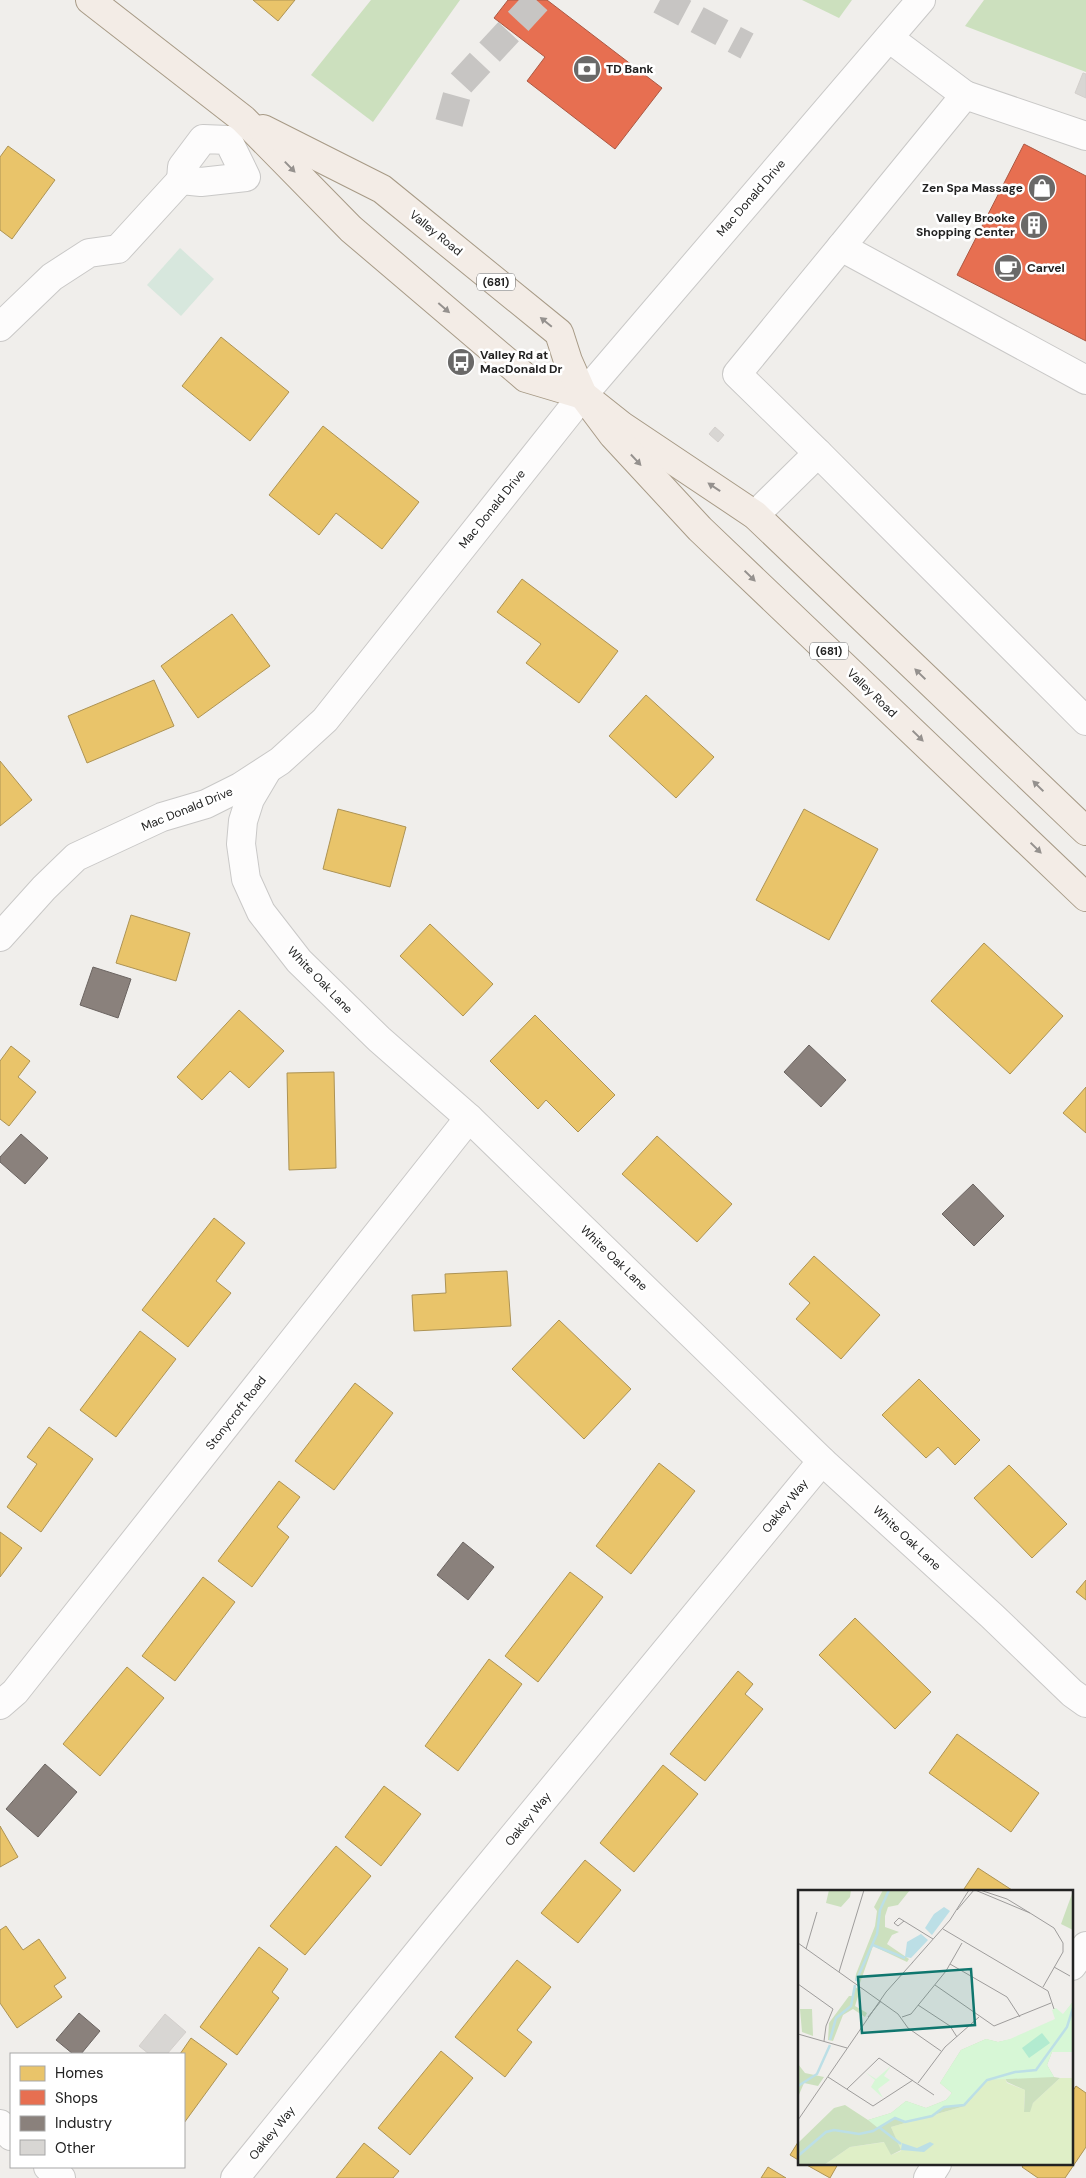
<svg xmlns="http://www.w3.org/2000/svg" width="1086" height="2178" font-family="'DM Sans',sans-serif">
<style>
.forest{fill:#cce0be}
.wetland{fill:#d7e7dd}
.homes{fill:#e9c46a;stroke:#ad9354}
.shops{fill:#e76f51;stroke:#ac5843}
.industry{fill:#8a817c;stroke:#6b6461}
.building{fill:#d8d6d3;stroke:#d3cfcc}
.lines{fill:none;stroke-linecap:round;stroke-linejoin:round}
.minor-tunnel{stroke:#c7c5c3;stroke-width:28;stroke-dasharray:28 14;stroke-linecap:butt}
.minor-casing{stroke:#c9c8c7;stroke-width:30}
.major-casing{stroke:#a79a86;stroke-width:30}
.minor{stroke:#fdfcfc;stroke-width:28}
.major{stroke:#f3ece6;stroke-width:28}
.oneway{fill:#95918e}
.labels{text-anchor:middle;stroke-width:5;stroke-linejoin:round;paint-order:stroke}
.shield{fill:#fff;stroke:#646464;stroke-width:1}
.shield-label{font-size:11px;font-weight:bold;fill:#222}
.poi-label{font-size:12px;font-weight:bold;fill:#222;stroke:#fff;text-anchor:start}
.street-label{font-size:12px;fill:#222;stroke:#fff}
.inset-river{fill:none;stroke:#bcdfe6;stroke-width:2.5}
.inset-road{fill:none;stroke:#9e9c9b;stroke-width:1}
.view{fill:#0f766e;fill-opacity:0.15;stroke:#0f766e;stroke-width:2.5}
.inset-edge{fill:none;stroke:#222;stroke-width:2.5}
</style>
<rect width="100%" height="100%" fill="#f0eeeb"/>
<g class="forest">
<path d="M371,0h89l-87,122 -62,-47z"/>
<path d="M802,0h50l-13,18z"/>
<path d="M984,0h102v72l-121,-46z"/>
</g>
<path class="wetland" d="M180,248l34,31 -33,37 -34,-31z"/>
<g class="homes">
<path d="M253,0h42l-17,21z"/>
<path d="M8,146l47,34 -43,59 -12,-9v-73z"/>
<path d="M221,337l68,55 -39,49 -68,-55z"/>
<path d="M323,426l96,76 -37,47 -46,-36 -17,22 -50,-40z"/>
<path d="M522,579l96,72 -39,52 -53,-40 15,-19 -44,-32z"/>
<path d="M232,614l38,52 -72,52 -37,-52z"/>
<path d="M154,680l20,46 -87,37 -19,-47z"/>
<path d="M646,695l68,62 -38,41 -67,-62z"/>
<path d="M0,761l32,39 -32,26z"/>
<path d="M338,809l68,18 -16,60 -67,-18z"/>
<path d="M804,809l74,40 -49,91 -73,-40z"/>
<path d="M131,915l59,18 -14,48 -60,-18z"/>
<path d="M430,924l63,60 -30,32 -63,-60z"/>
<path d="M984,943l79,73 -53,58 -79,-73z"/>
<path d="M239,1010l45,41 -35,37 -19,-17 -28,29 -25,-23z"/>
<path d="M535,1015l80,80 -37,37 -32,-32 -8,9 -48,-48z"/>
<path d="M11,1046l19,15 -12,16 18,15 -27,34 -9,-7v-58z"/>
<path d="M334,1072l2,96 -47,2 -2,-97z"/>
<path d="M1086,1087v46l-23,-20z"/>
<path d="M657,1136l75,68 -35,38 -75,-68z"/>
<path d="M214,1218l31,25 -29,38 15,12 -43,54 -46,-37z"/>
<path d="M814,1256l66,59 -39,44 -45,-40 14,-16 -21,-19z"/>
<path d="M507,1271l4,55 -97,5 -2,-36 34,-2 -1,-19z"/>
<path d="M559,1320l72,69 -47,50 -72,-70z"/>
<path d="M140,1331l36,28 -60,78 -36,-27z"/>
<path d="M919,1379l61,61 -25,25 -17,-18 -12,11 -44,-43z"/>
<path d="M355,1383l38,30 -59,77 -39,-29z"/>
<path d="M49,1427l44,32 -52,73 -34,-25 30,-43 -10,-7z"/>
<path d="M659,1463l36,28 -64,83 -35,-28z"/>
<path d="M1009,1465l58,59 -35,34 -58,-60z"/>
<path d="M279,1481l21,16 -23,30 12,10 -37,50 -34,-26z"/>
<path d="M0,1532l22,16 -22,29z"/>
<path d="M570,1572l33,25 -65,85 -33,-26z"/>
<path d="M203,1577l32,25 -60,79 -33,-25z"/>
<path d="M1086,1580v20l-10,-8z"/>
<path d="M855,1618l76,74 -36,37 -76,-74z"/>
<path d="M489,1659l33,25 -64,87 -33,-25z"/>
<path d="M127,1667l37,31 -64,78 -37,-32z"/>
<path d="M738,1671l15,13 -8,10 18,15 -58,72 -35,-27z"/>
<path d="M957,1734l82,59 -28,39 -82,-59z"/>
<path d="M663,1765l35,29 -64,78 -34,-29z"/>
<path d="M384,1786l37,28 -40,52 -36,-29z"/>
<path d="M0,1826l18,31 -18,10z"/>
<path d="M336,1846l35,30 -66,79 -35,-29z"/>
<path d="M585,1860l36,30 -43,53 -37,-30z"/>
<path d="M978,1868l37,24h-53z"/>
<path d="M6,1926l17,24 16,-11 27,39 -12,8 8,11 -45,31 -17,-25v-73z"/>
<path d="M259,1947l29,22 -16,23 7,6 -42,57 -37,-28z"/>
<path d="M517,1960l34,27 -34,43 15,12 -27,35 -50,-40z"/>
<path d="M191,2038l36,26 -43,59v-69h-4z"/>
<path d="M441,2051l32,27 -63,77 -32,-27z"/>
<path d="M1076,2086l10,7v54l-21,31h-27l-16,-11 2,-3h48v-72z"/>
<path d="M800,2139v22l-10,-6z"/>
<path d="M364,2143l35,28 -6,7h-57z"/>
<path d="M805,2164h33l-8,14z"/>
<path d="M768,2167l18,11h-25z"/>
</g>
<g class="shops">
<path d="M508,0h39l115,88 -47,61 -88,-68 18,-24 -51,-39z"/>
<path d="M1024,144l62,32v165l-129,-66z"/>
</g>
<g class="industry">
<path d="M93,967l38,12 -13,39 -38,-13z"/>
<path d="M809,1045l37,35 -25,27 -37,-35z"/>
<path d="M21,1134l27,24 -23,26 -25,-22v-5z"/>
<path d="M973,1184l31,32 -30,30 -32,-32z"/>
<path d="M463,1542l31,25 -26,33 -31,-25z"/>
<path d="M45,1764l32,28 -39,45 -32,-28z"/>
<path d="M79,2013l21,18 -19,23h-8l-17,-14z"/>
</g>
<g class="building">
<path d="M1083,73l3,1v24l-11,-5z"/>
<path d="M715,427l9,8 -6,7 -9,-8z"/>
<path d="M165,2014l21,18 -19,22h-18l-10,-8z"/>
</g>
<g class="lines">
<g class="minor-tunnel">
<path d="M660,0l87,46"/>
<path d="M449,123l11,-39 78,-84"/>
</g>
<defs>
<g id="minor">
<path d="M889,38l76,57 -124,152 245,133"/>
<path d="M965,95l121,41"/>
<path d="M203,139l25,1 18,37 -45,5 -20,-2 1,-13z"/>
<path d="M0,327l52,-50 37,-24 29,-4 63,-69"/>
<path d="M818,453l268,268"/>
<path d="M755,515l63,-62 -81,-79 104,-127"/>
<path d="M266,772l-16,27 -7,22 -2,23 5,35 15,33 38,49 80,78 90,79 353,343 170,155 80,77 14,10"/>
<path d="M0,937l44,-49 32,-31 86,-40 44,-13 34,-17 40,-26 45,-41 258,-325 338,-395"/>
<path d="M0,1705l15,-13 454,-574"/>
<path d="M1072,1966l14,-20"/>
<path d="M0,2124l11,12"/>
<path d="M48,2167l13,11"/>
<path d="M235,2178l206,-254 381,-463"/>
<path d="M928,2178l9,-14"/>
</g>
<g id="major">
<path d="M90,0l153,119 108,110 175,149 57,17 39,31 133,89 331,316"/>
<path d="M263,129l119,60 177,144 9,28 15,34 30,40 87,94 386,368"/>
</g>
</defs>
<use href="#minor" class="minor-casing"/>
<use href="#major" class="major-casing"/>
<use href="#minor" class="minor"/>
<use href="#major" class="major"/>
</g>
<defs><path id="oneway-solid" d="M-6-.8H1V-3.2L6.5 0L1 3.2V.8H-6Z" transform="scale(1.25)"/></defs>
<g class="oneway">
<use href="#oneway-solid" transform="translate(290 167) rotate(46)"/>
<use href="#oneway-solid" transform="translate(444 308) rotate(41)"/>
<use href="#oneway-solid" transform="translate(546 322) rotate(-141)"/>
<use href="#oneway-solid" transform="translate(636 460) rotate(47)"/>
<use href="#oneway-solid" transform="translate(714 487) rotate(-146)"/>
<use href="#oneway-solid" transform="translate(750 576) rotate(44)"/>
<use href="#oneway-solid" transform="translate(920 674) rotate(-136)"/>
<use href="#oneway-solid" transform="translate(918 736) rotate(44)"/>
<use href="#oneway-solid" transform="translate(1038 786) rotate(-136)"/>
<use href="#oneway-solid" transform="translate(1036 848) rotate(44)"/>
</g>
<defs>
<symbol id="bank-disc" viewBox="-11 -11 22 22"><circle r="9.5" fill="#6a6968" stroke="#fff"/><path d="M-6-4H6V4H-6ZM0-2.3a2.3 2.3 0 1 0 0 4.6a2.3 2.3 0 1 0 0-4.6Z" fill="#fff"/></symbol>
<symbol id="shop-disc" viewBox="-11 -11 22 22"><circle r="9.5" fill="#6a6968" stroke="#fff"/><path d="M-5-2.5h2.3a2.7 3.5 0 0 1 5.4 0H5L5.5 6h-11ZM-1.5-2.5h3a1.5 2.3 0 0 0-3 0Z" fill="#fff"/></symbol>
<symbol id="building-disc" viewBox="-11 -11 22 22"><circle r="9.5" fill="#6a6968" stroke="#fff"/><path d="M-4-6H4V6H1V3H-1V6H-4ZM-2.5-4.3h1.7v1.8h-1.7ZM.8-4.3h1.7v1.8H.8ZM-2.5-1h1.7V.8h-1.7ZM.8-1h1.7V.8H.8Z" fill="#fff"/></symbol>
<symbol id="cafe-disc" viewBox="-11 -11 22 22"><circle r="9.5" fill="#6a6968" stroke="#fff"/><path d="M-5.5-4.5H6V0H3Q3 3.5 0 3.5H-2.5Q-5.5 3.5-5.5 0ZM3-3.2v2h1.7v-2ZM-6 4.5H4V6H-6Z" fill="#fff"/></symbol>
<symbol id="bus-disc" viewBox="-11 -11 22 22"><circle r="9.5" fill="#6a6968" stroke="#fff"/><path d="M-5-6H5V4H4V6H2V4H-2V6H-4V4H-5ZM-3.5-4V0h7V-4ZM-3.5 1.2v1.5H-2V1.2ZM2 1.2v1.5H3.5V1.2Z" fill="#fff"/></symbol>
</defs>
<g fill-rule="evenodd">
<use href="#bank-disc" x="571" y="53" width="32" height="32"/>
<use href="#shop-disc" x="1026" y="172" width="32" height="32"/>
<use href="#building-disc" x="1018" y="209" width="32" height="32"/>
<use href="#cafe-disc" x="992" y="252" width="32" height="32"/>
<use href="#bus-disc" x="445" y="346" width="32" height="32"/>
</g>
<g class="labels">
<g class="shield">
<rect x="477" y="273.5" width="38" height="17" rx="4"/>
<rect x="810" y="642.5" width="38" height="17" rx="4"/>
</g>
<g class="shield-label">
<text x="496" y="286">(681)</text>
<text x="829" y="655">(681)</text>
</g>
<g class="poi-label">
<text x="606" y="73">TD Bank</text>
<text x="1023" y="192" text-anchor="end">Zen Spa Massage</text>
<text x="1015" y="222" text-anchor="end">Valley Brooke<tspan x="1015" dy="14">Shopping Center</tspan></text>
<text x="1027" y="272">Carvel</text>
<text x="480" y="359">Valley Rd at<tspan x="480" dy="14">MacDonald Dr</tspan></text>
</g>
<g class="street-label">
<text transform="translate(751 198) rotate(-49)" y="4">Mac Donald Drive</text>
<text transform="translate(436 233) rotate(39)" y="4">Valley Road</text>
<text transform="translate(492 509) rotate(-51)" y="4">Mac Donald Drive</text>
<text transform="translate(872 693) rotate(44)" y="4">Valley Road</text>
<text transform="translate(187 809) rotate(-22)" y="4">Mac Donald Drive</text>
<text transform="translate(320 980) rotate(46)" y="4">White Oak Lane</text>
<text transform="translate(614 1258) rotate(44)" y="4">White Oak Lane</text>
<text transform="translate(236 1413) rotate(-52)" y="4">Stonycroft Road</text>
<text transform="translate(785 1506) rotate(-51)" y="4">Oakley Way</text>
<text transform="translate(907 1538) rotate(43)" y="4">White Oak Lane</text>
<text transform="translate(528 1819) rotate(-51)" y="4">Oakley Way</text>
<text transform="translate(272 2133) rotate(-51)" y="4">Oakley Way</text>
</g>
</g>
<g transform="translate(798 1890)">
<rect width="275" height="275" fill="#f0eeeb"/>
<path d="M207,188l2,5 18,7 -1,21 5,1 4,-9 27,-25h13v87h-249l26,-18 35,-5 6,13 10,-4 -10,-24 74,-21 22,-25z" fill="#dfefc7"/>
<path d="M31,0h22l-1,7 -9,10 -15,-4zM85,0h27l-12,15 -10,2 -3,9v11l14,5 -7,3 -5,9 22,15 -2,3 -34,-16 -13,37 -5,-3 1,-6 19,-48 2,-15 -3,-4zM275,1v39l-12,-6zM57,97l5,3 -5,16 12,7 -2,4 -12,-8 -10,6 -10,26 -5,-1 1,-17 20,-27h3zM275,102v60h-21l-5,13 7,12 6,1 -27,25 -3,9h-6l1,-22 -18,-8 -2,-4 -18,3 -22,25 -74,21 10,23 -10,5 -7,-13 -34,5 -26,18h-26v-22l36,-35 11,-3 23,15 23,-7 15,-12 20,7 20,-8 6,-7 -12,-10 21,-33 25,-11 12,3 33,-7 32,-20 9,-12zM2,119h12l1,27 -11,-4zM0,174l7,9 19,4 -6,9 -14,-3 -6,14z" fill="#cce0be"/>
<path d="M275,102v60h-21l-5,13 7,12 -67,3 -23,25 -20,2 -12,9 -27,6 -10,-4 -17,10 -10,-8 23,-7 15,-12 20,7 20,-8 6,-7 -12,-10 21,-33 25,-11 12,3 12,-3 45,-20 -3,-9 4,-2 7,6 9,-11zM93,176l-7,10 6,4 -12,9 5,9 -12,-11 4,-7 -10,-8 11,7z" fill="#d7f7d6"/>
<path d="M244,143l8,10 -21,15 -7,-10z" fill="#b2ebd0"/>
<path d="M146,17l6,4 -18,24 -7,-7 9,-14zM123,44l7,6 -17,18 -6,-1 2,-15zM132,252l4,2 -10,8 -23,-2 1,-7 15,5z" fill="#bcdfe6"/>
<path class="inset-river" d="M75,55l32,13M58,91l21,-47 3,-24 9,-20M32,150l6,-22 15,-12 4,-21M0,196l19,-12 13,-29M82,238l21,16M0,266l28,-24 8,-2 25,4 14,-3 22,-13 10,4 27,-6 12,-9 20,-2 23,-25 28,-8 21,-2 31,-43 6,-19"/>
<path class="inset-road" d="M177,0l55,23 -23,-14 -27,-9M159,20l17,-20M232,23l24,15 9,15v9l-20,35M106,31l-6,5 -4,-3 5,-5 34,21M145,39l105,62 6,18M0,53l100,71 10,14 33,23M8,59l11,-37M114,73l38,-43 19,-30M152,74l57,33 13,20M256,77l16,9M41,82l25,-82M0,94l35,25 -7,17 -2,15M137,95l59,41 57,-23M120,115l32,21 7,11M70,127l13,-16M104,127l9,-3 35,-43 16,-28M0,144l49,14M30,187l45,29 40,-26M120,193l27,-36 34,-30M49,199l32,-31 55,37M0,230l88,-128 27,-30"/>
<path class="view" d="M173,79l4,56 -113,8 -4,-56z"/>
<rect width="275" height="275" class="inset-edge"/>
</g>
<rect x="10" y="2053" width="175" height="115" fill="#ffffff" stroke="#a7a7a7"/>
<rect x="20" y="2066" width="25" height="15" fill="#e9c46a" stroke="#a7a7a7"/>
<text x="55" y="2078" font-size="15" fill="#222222">Homes</text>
<rect x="20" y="2090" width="25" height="15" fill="#e76f51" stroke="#a7a7a7"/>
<text x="55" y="2103" font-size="15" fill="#222222">Shops</text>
<rect x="20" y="2116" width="25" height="15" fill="#8a817c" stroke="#a7a7a7"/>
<text x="55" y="2128" font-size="15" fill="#222222">Industry</text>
<rect x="20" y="2140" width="25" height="15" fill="#d8d6d3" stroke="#a7a7a7"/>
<text x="55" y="2153" font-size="15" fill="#222222">Other</text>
</svg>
